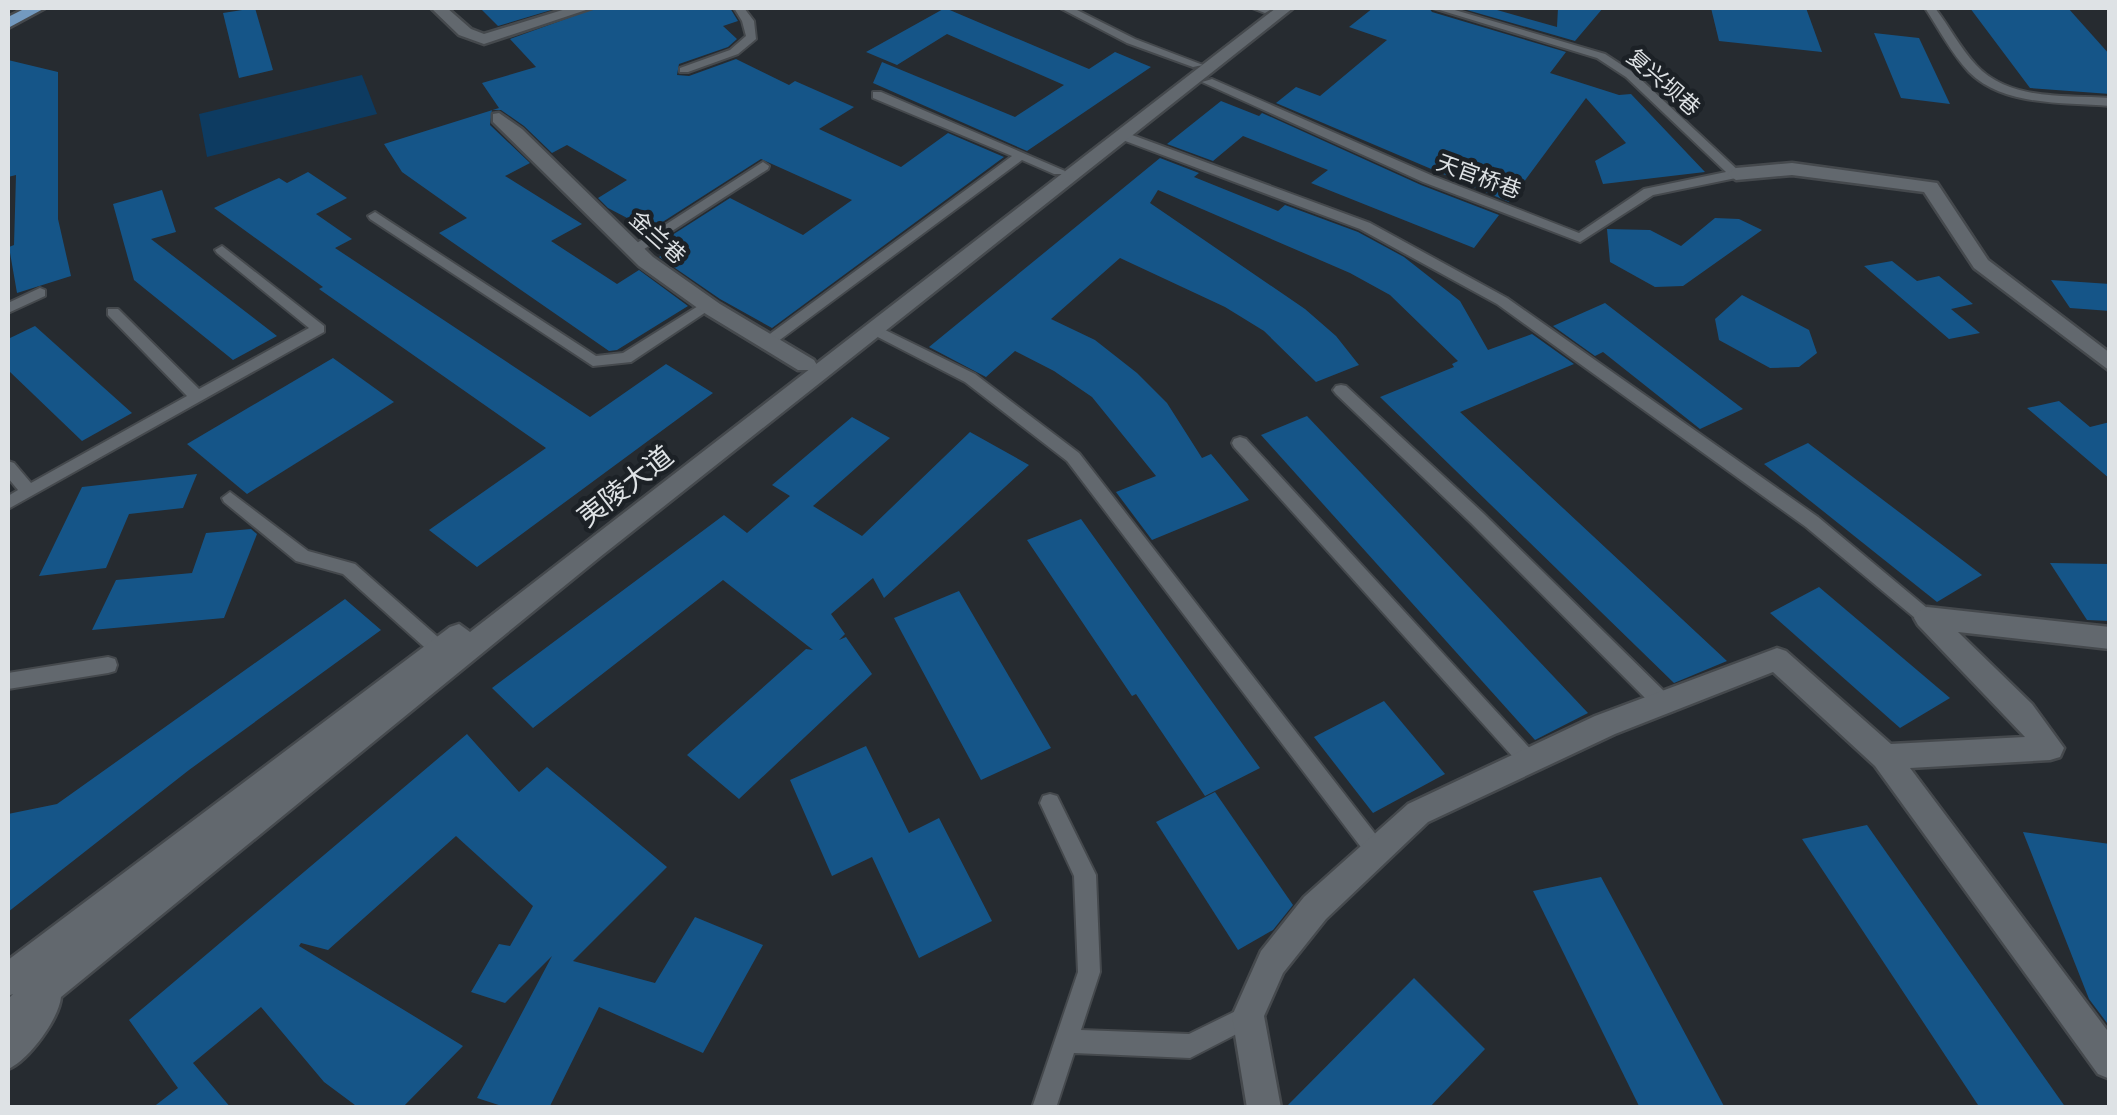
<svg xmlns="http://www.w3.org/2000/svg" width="2117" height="1115" font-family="'Source Sans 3','Noto Sans SC',sans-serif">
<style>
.green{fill:#0d3b61}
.building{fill:#155588}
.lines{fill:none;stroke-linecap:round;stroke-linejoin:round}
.service-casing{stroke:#45494d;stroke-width:4}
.minor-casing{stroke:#45494d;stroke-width:5}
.secondary-casing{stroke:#45494d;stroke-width:5}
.primary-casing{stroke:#45494d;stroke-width:5}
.service{fill:#62686e;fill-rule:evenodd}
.minor{fill:#62686e;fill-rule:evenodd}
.secondary{fill:#62686e;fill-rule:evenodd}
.primary{fill:#739ac0;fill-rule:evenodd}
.labels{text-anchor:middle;stroke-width:9;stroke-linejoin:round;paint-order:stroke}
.far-street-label{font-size:22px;fill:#dee2e5;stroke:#1c2126}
.street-label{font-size:28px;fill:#dee2e5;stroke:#1c2126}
</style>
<rect width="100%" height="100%" fill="#262b30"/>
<path class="green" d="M362,75l15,39 -170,43 -8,-43z"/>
<g class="building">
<path d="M255,8l18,62 -34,8 -16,-65z"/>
<path d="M480,8h78l-60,18z"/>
<path d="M596,8h134l8,13 -15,5 14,13 -9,8 -49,17 -2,11 12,1 47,-17 53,26 6,-4 59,26 -35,22 82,38 47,-34 56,24 -232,171 -52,-29 -61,-42 18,-12 -11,-6 64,-41 73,37 49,-35 -91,-41 -111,71 -42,-22 -10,-10 29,-18 -60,-35 -15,8 -28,-27 -23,-16h-9l-2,15 40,38 -25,13 77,48 -31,17 66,43 22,-14 49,36 -71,44 -8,1 -170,-118 28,-15 -65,-46 -18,-28 115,-36 -17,-25 54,-16 -26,-28z"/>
<path d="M945,8l144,61 26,-17 36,15 -124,84 -154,-68 9,-21 133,55 49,-32 -117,-51 -50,31 -31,-13z"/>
<path d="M1373,8h56l3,4 134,40 -16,21 69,22 12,-1 74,78 -102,12 -8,-23 31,-18 -40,-45 -77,104 -233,-99 20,-16 24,9 67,-56 -38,-13z"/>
<path d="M1460,8h30l67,19 1,-19h45l-28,33z"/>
<path d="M1711,8h95l16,44 -103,-11z"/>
<path d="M1970,8h98l42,47v39l-80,-6z"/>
<path d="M1874,33l45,5 31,66 -49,-6z"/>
<path d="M8,60l50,12v147l13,57 -54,17 -8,-46 5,-2 2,-70 -8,2z"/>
<path d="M1221,101l38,15 3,-3 159,72 78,30 -25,33 -163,-65 17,-13 -85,-34 -30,25 -46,-17z"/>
<path d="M1160,158l39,15 -5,4 84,34 7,-6 73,27 46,25 56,44 28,49 44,-16 42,30 -114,48 267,249 -53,22 -294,-286 74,-30 -2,-3 6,-3 -68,-66 -40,-22 -192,-83 -8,13 155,106 31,27 23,29 -43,17 -52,-51 -39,-24 -105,-49 -69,61 44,21 42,33 30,30 35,55 9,-4 38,46 -97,40 -36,-48 40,-16 -64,-79 -38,-26 -39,-20 -29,26 -57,-30z"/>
<path d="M308,172l39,26 -31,16 36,25 -17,9 255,169 76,-53 47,29 -236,174 -48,-37 117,-82 -227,-159 4,-2 -109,-79 65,-30 8,5z"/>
<path d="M162,190l14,42 -25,7 126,97 -44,24 -99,-80 -21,-76z"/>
<path d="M1715,218l24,1 23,11 -79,56 -28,1 -45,-25 -3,-33 43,1 31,16z"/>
<path d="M1892,261l25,20 22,-5 34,28 -22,5 29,24 -31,6 -85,-73z"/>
<path d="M2051,280l59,4v27l-40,-3z"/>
<path d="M1742,295l67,35 8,23 -18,14 -29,1 -51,-28 -4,-21z"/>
<path d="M1605,303l138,106 -43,20 -97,-77 -8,4 -42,-30z"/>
<path d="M35,326l97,87 -50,28 -74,-71v-31z"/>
<path d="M333,358l61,44 -147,92 -60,-50z"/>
<path d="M2059,401l31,26 20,-5v57l-83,-71z"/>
<path d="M1307,416l128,135 153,162 -53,27 -274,-305z"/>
<path d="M852,417l38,21 -77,68 49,30 108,-104 59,33 -145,133 -11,-20 -42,36 14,20 -6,6 7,-3 26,37 -133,125 -52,-44 119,-106 7,1 -90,-70 -190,148 -41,-40 232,-173 23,18 43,-37 -18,-11z"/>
<path d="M1808,443l174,132 -45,27 -173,-138z"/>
<path d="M197,474l-14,34 -54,6 -23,54 -67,8 43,-89z"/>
<path d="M1081,519l121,169 58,80 -55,28 -69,-102 -4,2 -105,-156z"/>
<path d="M251,529l6,5 -33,84 -132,12 24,-50 76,-7 14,-40z"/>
<path d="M2050,563l60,1v57l-23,-1z"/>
<path d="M1819,587l131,111 -50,30 -130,-115z"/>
<path d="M959,591l92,157 -70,32 -87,-162z"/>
<path d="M345,599l36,31 -192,140 -181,142v-98l49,-10z"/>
<path d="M1384,701l61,73 -72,39 -59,-76z"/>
<path d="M467,734l52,58 28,-25 120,100 -94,94 82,22 40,-66 68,28 -60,108 -104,-46 -50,101h-41l-31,-10 75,-142 -47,47 -34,-11 28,-48 11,2 23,-40 -77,-70 -128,114 -27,-7 -2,3 164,100 -61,62h-43l-35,-26 -63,-75 -68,56 38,45h-79l26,-20 -49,-68z"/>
<path d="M866,746l43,87 30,-15 53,103 -73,37 -47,-101 -40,19 -42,-96z"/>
<path d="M1215,792l78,113 -20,25 -35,20 -82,-128z"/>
<path d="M1867,825l199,283h-86l-178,-269z"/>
<path d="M2023,832l87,12v183l-21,-28z"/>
<path d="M1601,877l124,231h-85l-107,-217z"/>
<path d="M1414,978l71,71 -56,59h-144z"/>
</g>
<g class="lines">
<defs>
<g id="service">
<path d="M734,8h10l10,13 2,18 -18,15 -50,18h-8v-4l50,-18 16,-14 -4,-15z"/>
<path d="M1060,8h13l62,31 68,26 -10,2 -66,-24z"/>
<path d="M1252,8h16l2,2 -5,3z"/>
<path d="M1433,8h15l157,46 29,19 108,101 -6,4 -83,17 -73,47 -157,-60 -221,-100 10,-3 221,97 146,57 65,-44 82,-17 -100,-95 -29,-19z"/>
<path d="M1925,8h10c14,18 25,40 41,57 33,36 89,30 134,33v8c-46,-4 -106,1 -141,-34 -18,-19 -30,-43 -44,-64z"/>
<path d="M873,92h8l184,79 -1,3h-10l-32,-14 -249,185h-10v-6l249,-183 -139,-58z"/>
<path d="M1124,132l246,91 137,75 311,219 115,96 3,5 -3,5h-12l-115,-96 -309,-223 -137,-75 -240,-90v-6z"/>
<path d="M763,162l6,4 -1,3 -130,84 -5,1 -7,-4z"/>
<path d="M375,212l221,144 27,-3 80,-50h10l2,3 -84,56 -38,4 -223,-147 -2,-3z"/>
<path d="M222,246l102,80v6l-316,177v-13l10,-6 -10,-12v-17l6,2 17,20 156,-87 -79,-81v-6h10l81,80 110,-61 -92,-75 -2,-3z"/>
<path d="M40,288l5,2v6l-37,17v-10z"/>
<path d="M875,325l100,49 104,79 305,392 4,7 -4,7 -7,3 -7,-3 -303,-398 -102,-79 -95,-49 -2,-3z"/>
<path d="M1341,385l5,1 137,127 187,184 3,6 -3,6 -7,2 -7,-2 -185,-186 -135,-129 -3,-4 3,-4z"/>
<path d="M1240,437l6,2 290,316 3,6 -3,6 -7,3 -7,-3 -288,-320 -2,-4 2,-4z"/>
<path d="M230,492l78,59 47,13 92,81 2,5 -2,5 -7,3 -7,-3 -90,-81 -47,-13 -72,-59 -2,-4z"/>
<path d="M108,657l7,2 2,6 -2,6 -7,2 -100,16v-16z"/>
<path d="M1050,794l7,2 39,79 4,97 -19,58 108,4 59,-29 8,3 3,8 -3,8 -66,34 -116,-5 -18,55h-24l46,-136 -4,-96 -34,-73 3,-7z"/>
</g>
<g id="minor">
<path d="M431,8h16l24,21 13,5 85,-26h23l-108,36 -25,-9z"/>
<path d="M499,113l23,16 131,128 67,47 94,56 3,5 -3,5h-16l-92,-56 -67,-48 -146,-144v-8z"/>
<path d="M1792,163l145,20 51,77 122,93v18l-136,-103 -50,-76 -132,-17 -56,5 -9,-6 9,-6z"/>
<path d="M1927,607l183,20v22l-152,-17 74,72 32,44 -4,9 -10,3 -140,8 200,266v45l-12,-5 -223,-308 -102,-94 -158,62 -187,88 -102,97 -43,54 -19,43 17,92h-34l-15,-92 29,-65 43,-54 104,-93 187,-88 182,-68 9,3 105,93 134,-7 -107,-112 -4,-7 4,-7z"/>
</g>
<path id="secondary" d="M1276,8h17l-693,549 -539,440c-2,22 -33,64 -53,72v-70l5,-5 -5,2v-36l442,-333 9,-3 11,8z"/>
<path id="primary" d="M26,8h19l-37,20v-11z"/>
</defs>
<use href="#service" class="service-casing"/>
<use href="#minor" class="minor-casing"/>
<use href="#secondary" class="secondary-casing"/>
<use href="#primary" class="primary-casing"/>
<use href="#service" class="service"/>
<use href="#minor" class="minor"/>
<use href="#secondary" class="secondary"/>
<use href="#primary" class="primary"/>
</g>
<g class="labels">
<g class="far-street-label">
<text transform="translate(1664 82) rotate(41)" y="8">复兴坝巷</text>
<text transform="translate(1479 176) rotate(20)" y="8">天官桥巷</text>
<text transform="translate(658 237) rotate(42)" y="8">金兰巷</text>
</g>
<g class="street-label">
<text transform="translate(625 486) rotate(-38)" y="10">夷陵大道</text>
</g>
</g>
<rect width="2117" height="1115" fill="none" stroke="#dee2e5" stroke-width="20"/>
</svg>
